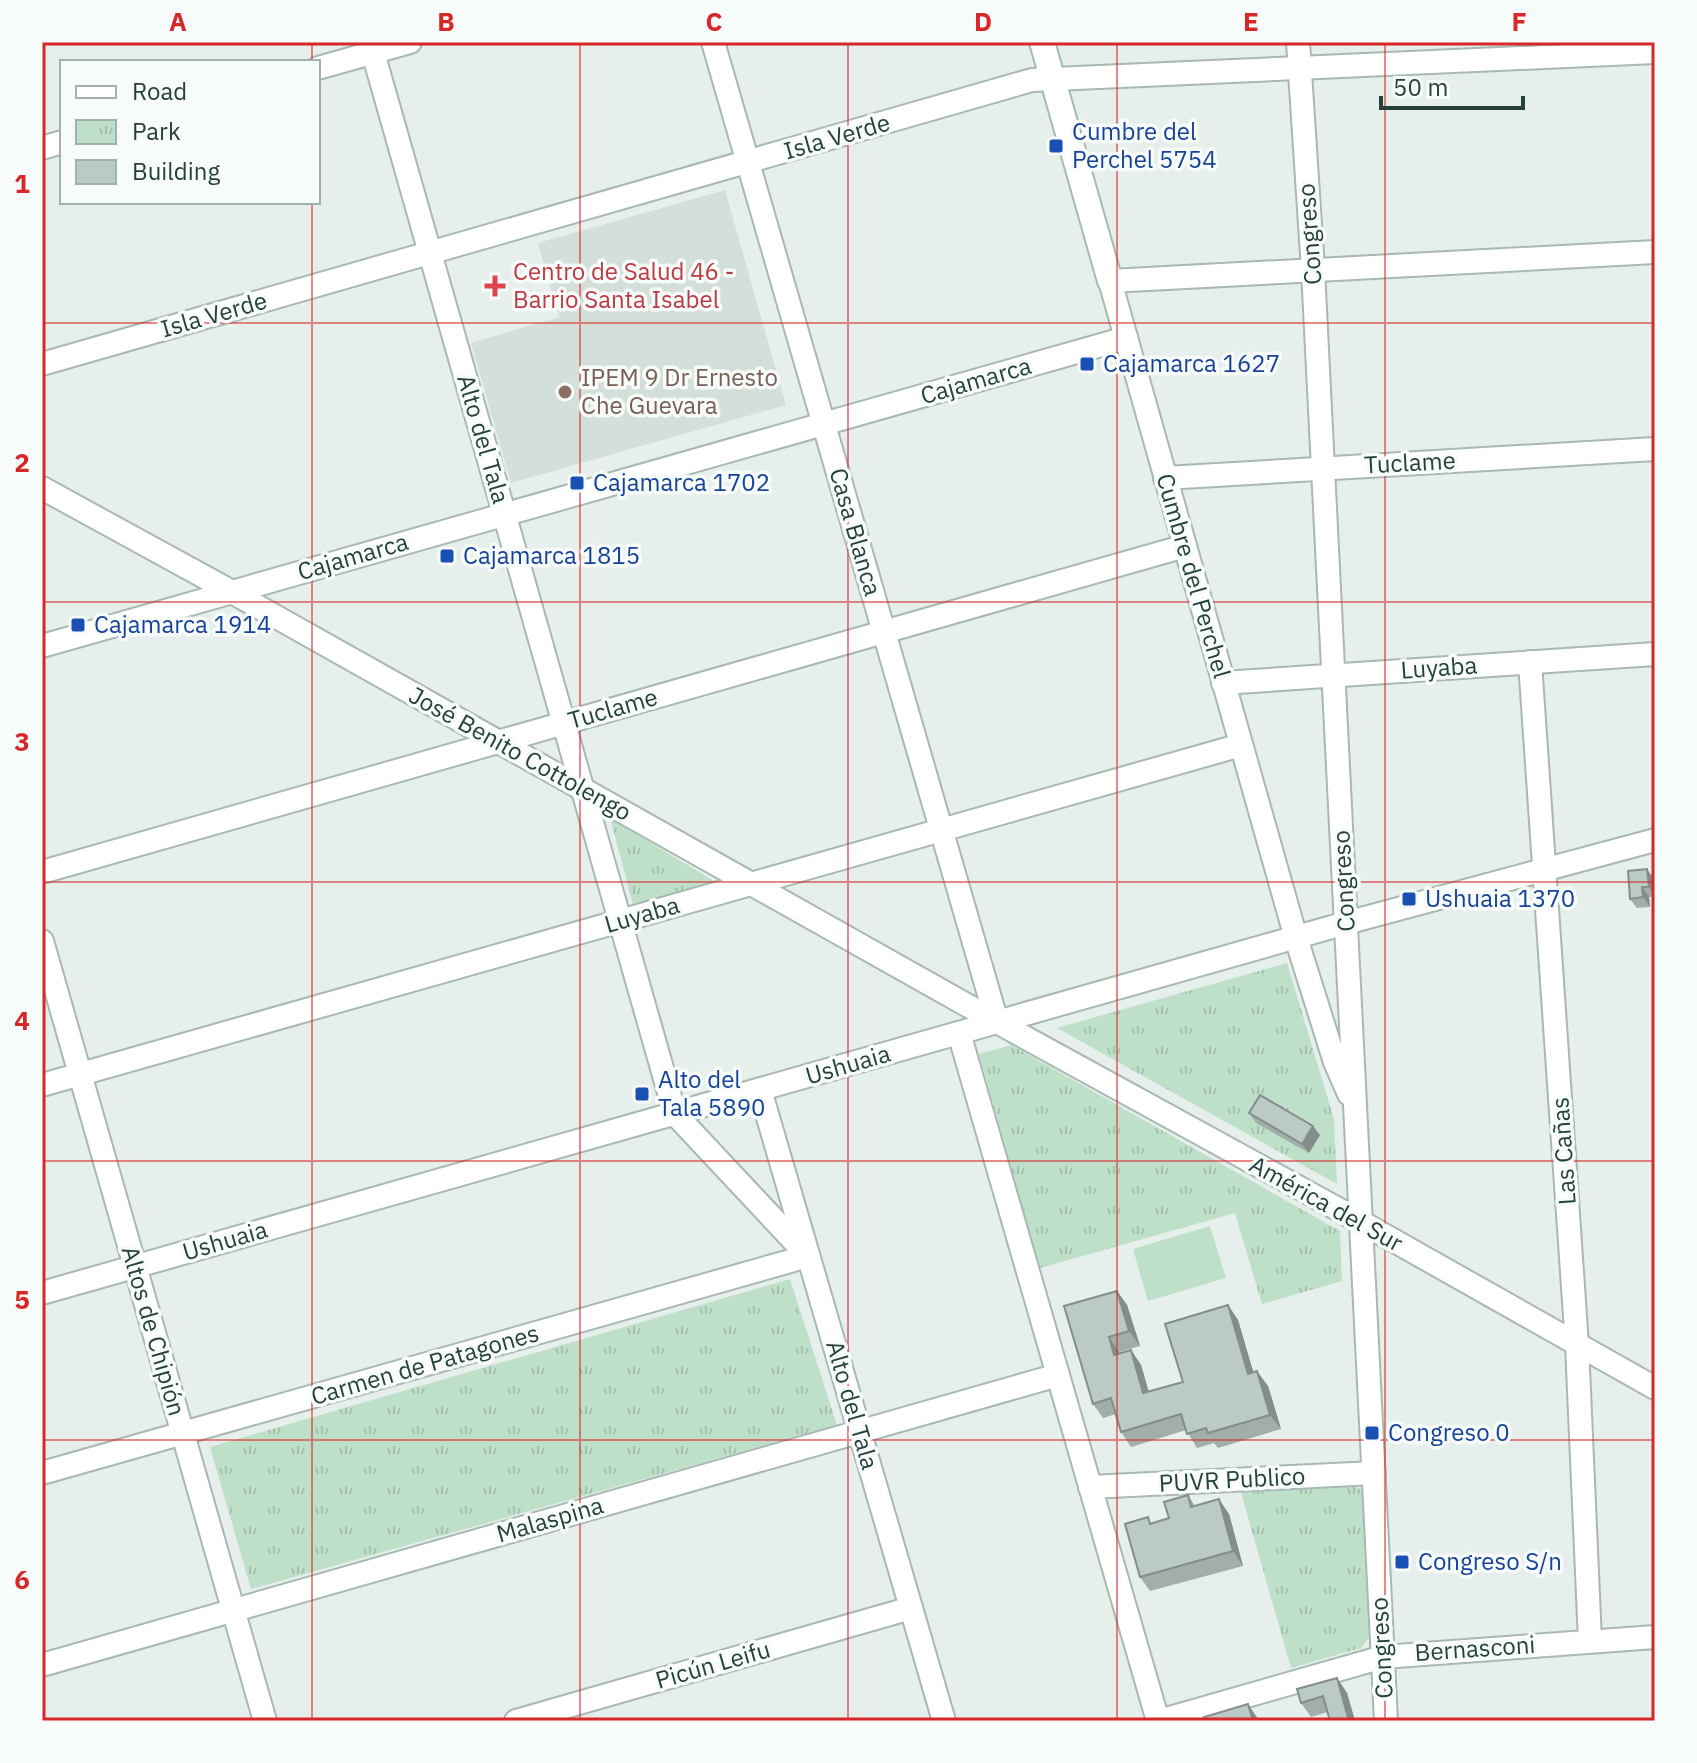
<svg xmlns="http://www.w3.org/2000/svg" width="1697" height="1763" font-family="'IBM Plex Sans',sans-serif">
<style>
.built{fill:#d4dfda}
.park{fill:url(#park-tufts)}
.pitch{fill:#bfe0c8}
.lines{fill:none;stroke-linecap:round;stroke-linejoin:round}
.street-casing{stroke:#a8b8b2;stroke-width:26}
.secondary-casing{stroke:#a4bbb3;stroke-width:28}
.street{stroke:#fff;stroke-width:22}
.secondary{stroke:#fff;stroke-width:24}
.wall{fill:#a1aea9}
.shaded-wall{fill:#838d89}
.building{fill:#bbcac4;stroke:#838d89;stroke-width:2}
.grid{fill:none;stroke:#d62828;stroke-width:2;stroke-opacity:0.55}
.transit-dot{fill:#1a4fb4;stroke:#f7fbf9;stroke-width:3}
.health-dot{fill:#e0444e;stroke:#f7fbf9;stroke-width:3}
.education-dot{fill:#8d6e63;stroke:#f7fbf9;stroke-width:3}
.labels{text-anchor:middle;stroke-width:7;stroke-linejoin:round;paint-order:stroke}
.transit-label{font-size:24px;fill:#164399;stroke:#f7fbf9;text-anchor:start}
.street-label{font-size:24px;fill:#24423a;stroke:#f7fbf9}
.health-label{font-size:24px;fill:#be3a42;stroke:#f7fbf9;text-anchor:start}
.education-label{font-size:24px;fill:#785e54;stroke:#f7fbf9;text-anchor:start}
.neatline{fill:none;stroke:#d62828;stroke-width:3}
.grid-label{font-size:26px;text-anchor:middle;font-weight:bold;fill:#d62828}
</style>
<defs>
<pattern id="park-tufts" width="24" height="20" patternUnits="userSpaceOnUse" patternTransform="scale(2)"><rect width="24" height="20" fill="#bfe0c8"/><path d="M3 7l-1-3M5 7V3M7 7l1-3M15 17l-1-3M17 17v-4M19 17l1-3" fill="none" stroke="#a4c1ad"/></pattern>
</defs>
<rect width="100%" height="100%" fill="#e6efeb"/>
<path class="built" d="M725,190l61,215 -275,78 -40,-140 88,-26 -21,-74z"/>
<g class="park">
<path d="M610,818l112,68 -88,22z"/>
<path d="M1287,963l47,156 3,65 -280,-156z"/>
<path d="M1011,1045l329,186 2,50 -80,23 -27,-91 -195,55 -61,-214z"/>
<path d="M790,1279l47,146 -586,164 -41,-142z"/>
<path d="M1350,1483l13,8 9,142 -11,15 -70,20 -51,-179z"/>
</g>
<path class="pitch" d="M1210,1226l16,52 -78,23 -15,-52z"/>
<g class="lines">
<defs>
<g id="street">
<path d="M713,42l284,980"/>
<path d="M1298,42l15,228 73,1451"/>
<path d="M318,68l92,-26"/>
<path d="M42,148l20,-6"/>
<path d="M42,364l990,-284 623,-28"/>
<path d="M1165,478l490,-29"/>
<path d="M42,488l190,104 765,430 339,186 319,180"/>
<path d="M42,646l1084,-308"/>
<path d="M1530,662l47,683 13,296"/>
<path d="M1223,683l432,-29"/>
<path d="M42,872l1143,-326"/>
<path d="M42,941l223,780"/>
<path d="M959,1033l199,688"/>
<path d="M42,1085l1199,-340"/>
<path d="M760,1090l184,631"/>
<path d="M1349,1094l-14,-32 -39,-124 -186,-657 545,-29"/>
<path d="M42,1293l1304,-370 309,-83"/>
<path d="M42,1473l766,-217 -133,-142 -305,-1072"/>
<path d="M1090,1487l284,-14"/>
<path d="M42,1665l1016,-290"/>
<path d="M516,1721l395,-113"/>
<path d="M1159,1721l224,-64 272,-20"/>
</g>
<path id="secondary" d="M1042,42l68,239"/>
</defs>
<use href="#street" class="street-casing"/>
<use href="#secondary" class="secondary-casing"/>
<use href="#street" class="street"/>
<use href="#secondary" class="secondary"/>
</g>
<g class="wall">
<path d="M1628,871l26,8 1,18h-6l1,10 -13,1 -7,-9z"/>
<path d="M1249,1113l71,22 -11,18 -53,-30z"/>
<path d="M1117,1291l10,14 13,41 -21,6v1l12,-3 10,15 8,27 34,-10 45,-77 10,15 15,52 15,14 13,43 -63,19 -4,-5 -17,5 -11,-18 -55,17 -10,-15 -5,-18 -13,4 -10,-14z"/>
<path d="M1188,1495l7,11 34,8 14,52 -93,25 -10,-14 12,-54 17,-5z"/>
<path d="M1337,1678l10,15 8,28h-25l-2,-9 -17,5 -10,-14z"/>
</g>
<g class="shaded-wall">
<path d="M1647,869l7,10 1,17 -6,-9z"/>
<path d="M1642,887l7,10 1,10 -7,-10z"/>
<path d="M1313,1126l7,9 -11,18 -7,-9z"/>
<path d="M1117,1291l10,14 13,41 -11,-15z"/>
<path d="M1228,1305l10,15 20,68 -10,-14z"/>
<path d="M1109,1337l10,15 5,17 -10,-14z"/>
<path d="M1131,1350l10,15 12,43 -10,-15z"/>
<path d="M1257,1371l11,15 13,43 -11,-14z"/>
<path d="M1219,1499l10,15 14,52 -10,-15z"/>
<path d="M1337,1678l10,15 8,28h-6z"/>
<path d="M1248,1704l10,15 1,2h-6z"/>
</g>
<g class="building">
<path d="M1647,869l2,18h-7l1,10 -13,2 -2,-28z"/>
<path d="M1260,1095l53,31 -11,18 -53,-31z"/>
<path d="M1117,1291l12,40 -20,6 5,18 17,-5 12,43 40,-11 -18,-58 63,-19 20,69 9,-3 13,44 -62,18 -2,-5 -19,6 -6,-20 -60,18 -10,-34 -18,6 -29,-98z"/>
<path d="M1188,1495l3,12 28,-8 14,52 -93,26 -15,-53 23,-7 2,7 19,-6 -5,-16z"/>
<path d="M1337,1678l12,43h-19l-7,-25 -22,7 -4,-14z"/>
<path d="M1248,1704l5,17h-47l-2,-4z"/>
</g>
<path class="grid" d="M312,42v20M580,42v1679M848,42v1679M1117,42v1679M1385,42v1679M312,202v1519M42,323h1613M42,602h1613M42,882h1613M42,1161h1613M42,1440h1613"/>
<g class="transit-dot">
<rect x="1048" y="138" width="16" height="16" rx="4"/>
<rect x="1079" y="356" width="16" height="16" rx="4"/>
<rect x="569" y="475" width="16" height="16" rx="4"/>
<rect x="439" y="548" width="16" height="16" rx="4"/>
<rect x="70" y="617" width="16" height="16" rx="4"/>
<rect x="1401" y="891" width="16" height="16" rx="4"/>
<rect x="634" y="1086" width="16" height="16" rx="4"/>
<rect x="1364" y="1425" width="16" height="16" rx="4"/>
<rect x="1394" y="1554" width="16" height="16" rx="4"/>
</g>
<path class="health-dot" d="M491 274h8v8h8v8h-8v8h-8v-8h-8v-8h8z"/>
<circle class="education-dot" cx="565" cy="392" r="8"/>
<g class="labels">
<g class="transit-label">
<text x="1072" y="140">Cumbre del<tspan x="1072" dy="28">Perchel 5754</tspan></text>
<text x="1103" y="372">Cajamarca 1627</text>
<text x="593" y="491">Cajamarca 1702</text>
<text x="463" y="564">Cajamarca 1815</text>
<text x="94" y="633">Cajamarca 1914</text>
<text x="1425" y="907">Ushuaia 1370</text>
<text x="658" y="1088">Alto del<tspan x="658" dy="28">Tala 5890</tspan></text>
<text x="1388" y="1441">Congreso 0</text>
<text x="1418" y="1570">Congreso S/n</text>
</g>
<g class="street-label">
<text transform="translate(837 137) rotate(-16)" y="8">Isla Verde</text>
<text transform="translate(1310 234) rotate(-94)" y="8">Congreso</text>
<text transform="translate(214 315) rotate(-16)" y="8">Isla Verde</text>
<text transform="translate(976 381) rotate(-16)" y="8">Cajamarca</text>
<text transform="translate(483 439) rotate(74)" y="8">Alto del Tala</text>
<text transform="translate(1410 463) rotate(-3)" y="8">Tuclame</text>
<text transform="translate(855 532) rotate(74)" y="8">Casa Blanca</text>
<text transform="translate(353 557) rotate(-16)" y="8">Cajamarca</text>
<text transform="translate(1193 576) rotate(74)" y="8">Cumbre del Perchel</text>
<text transform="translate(1439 668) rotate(-4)" y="8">Luyaba</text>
<text transform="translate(613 709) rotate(-16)" y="8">Tuclame</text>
<text transform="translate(520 754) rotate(29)" y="8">José Benito Cottolengo</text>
<text transform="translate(1344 881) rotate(-93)" y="8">Congreso</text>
<text transform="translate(642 915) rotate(-16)" y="8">Luyaba</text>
<text transform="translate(848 1065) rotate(-16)" y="8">Ushuaia</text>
<text transform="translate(1564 1151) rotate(-94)" y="8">Las Cañas</text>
<text transform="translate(1326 1204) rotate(29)" y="8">América del Sur</text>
<text transform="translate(225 1241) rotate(-16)" y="8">Ushuaia</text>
<text transform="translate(153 1331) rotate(74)" y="8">Altos de Chipión</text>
<text transform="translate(425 1365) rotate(-16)" y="8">Carmen de Patagones</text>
<text transform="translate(852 1405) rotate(74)" y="8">Alto del Tala</text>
<text transform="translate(1232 1480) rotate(-3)" y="8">PUVR Publico</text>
<text transform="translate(550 1520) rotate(-16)" y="8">Malaspina</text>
<text transform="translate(1382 1648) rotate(-93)" y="8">Congreso</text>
<text transform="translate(1475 1649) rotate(-4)" y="8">Bernasconi</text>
<text transform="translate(713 1665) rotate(-16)" y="8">Picún Leifu</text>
</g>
<g class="health-label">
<text x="513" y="280">Centro de Salud 46 -<tspan x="513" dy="28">Barrio Santa Isabel</tspan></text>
</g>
<g class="education-label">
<text x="581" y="386">IPEM 9 Dr Ernesto<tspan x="581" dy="28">Che Guevara</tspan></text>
</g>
</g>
<rect width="1697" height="1763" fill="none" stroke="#f7fbf9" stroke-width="88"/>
<rect x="60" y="60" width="260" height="144" fill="#f7fbf9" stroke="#a3b1ad" stroke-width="2"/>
<rect x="76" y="86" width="40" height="12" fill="#ffffff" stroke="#a3b1ad" stroke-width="2"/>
<text x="132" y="100" font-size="24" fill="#24423a">Road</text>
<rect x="76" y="120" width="40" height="24" fill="url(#park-tufts)" stroke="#a3b1ad" stroke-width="2"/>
<text x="132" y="140" font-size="24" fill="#24423a">Park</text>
<rect x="76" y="160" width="40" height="24" fill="#bbcac4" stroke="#a3b1ad" stroke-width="2"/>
<text x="132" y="180" font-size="24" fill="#24423a">Building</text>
<path d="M1381 96v12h142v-12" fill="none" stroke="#24423a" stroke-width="4"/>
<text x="1393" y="96" font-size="24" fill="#24423a" stroke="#f7fbf9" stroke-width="6" paint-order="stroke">50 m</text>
<rect x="44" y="44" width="1609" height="1675" class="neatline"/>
<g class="grid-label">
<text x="178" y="31">A</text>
<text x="446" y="31">B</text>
<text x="714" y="31">C</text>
<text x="983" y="31">D</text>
<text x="1251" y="31">E</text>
<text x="1519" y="31">F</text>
<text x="22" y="193">1</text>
<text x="22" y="472">2</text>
<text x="22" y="751">3</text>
<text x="22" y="1030">4</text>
<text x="22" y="1309">5</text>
<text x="22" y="1589">6</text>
</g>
</svg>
